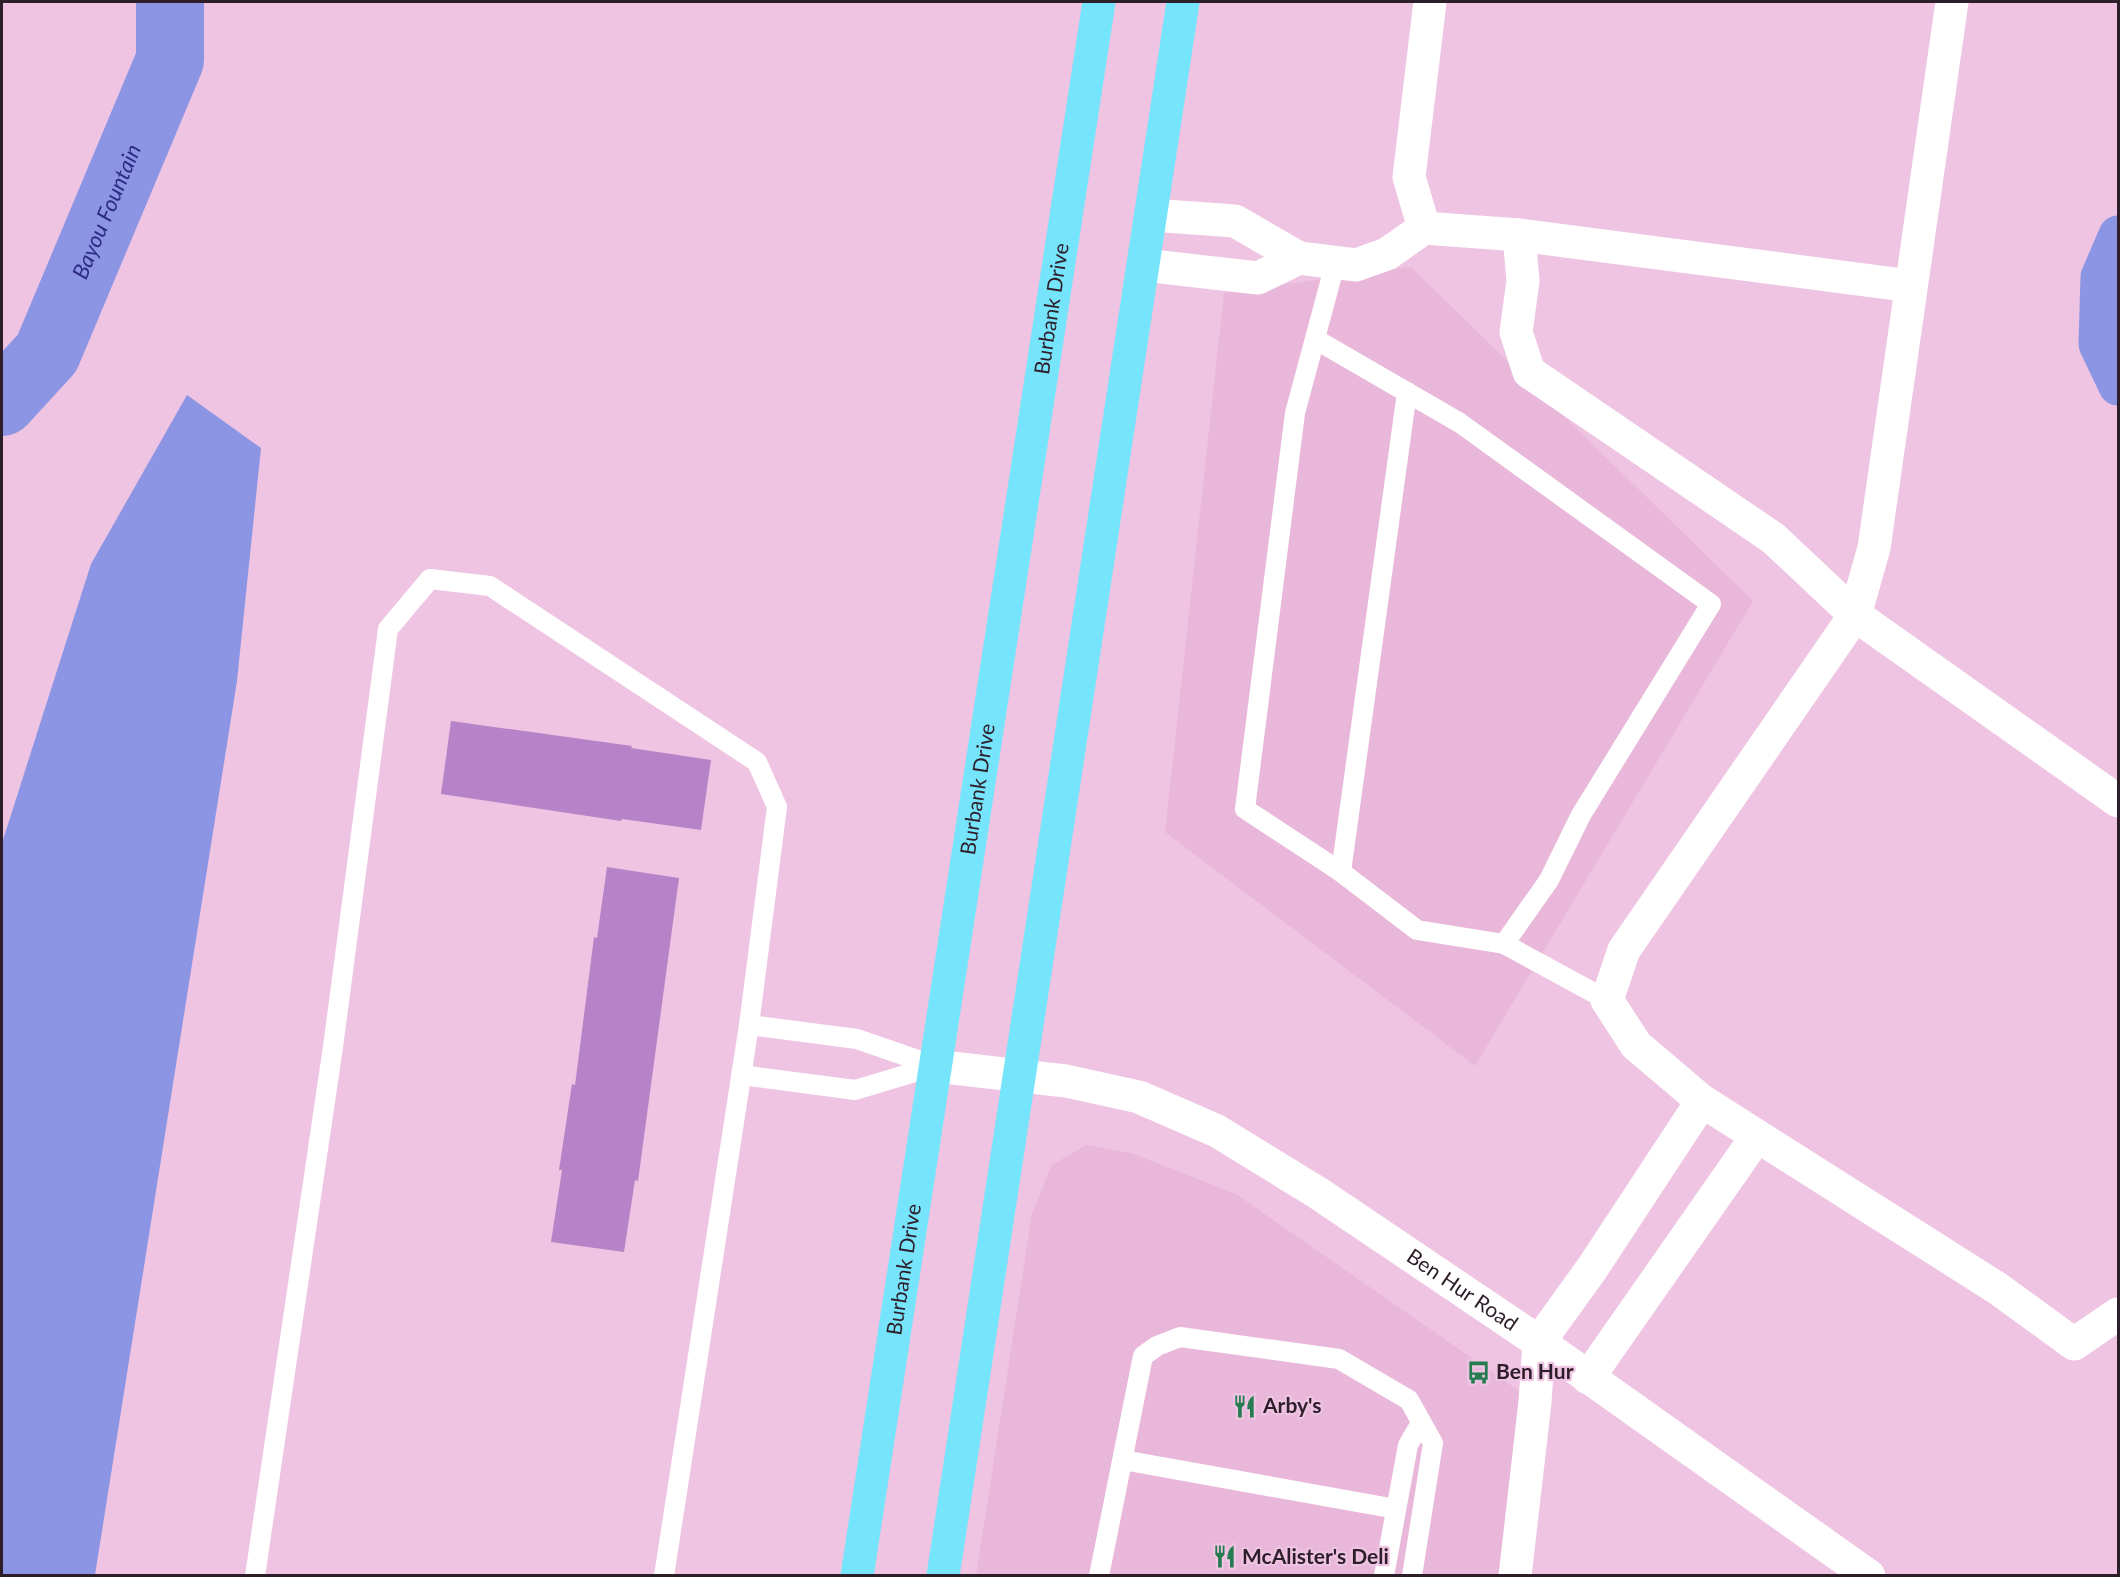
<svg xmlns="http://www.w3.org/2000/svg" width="2120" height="1577" font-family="Lato,sans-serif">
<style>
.built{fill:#e8b7d9}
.water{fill:#8b95e4}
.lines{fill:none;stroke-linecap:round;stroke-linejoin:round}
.canal{stroke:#8b95e4;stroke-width:39}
.river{stroke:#8b95e4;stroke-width:68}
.building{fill:#b682c8}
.lane{stroke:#fff;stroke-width:20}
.street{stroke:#fff;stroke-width:33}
.secondary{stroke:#fff;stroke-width:33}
.primary{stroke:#76e4fa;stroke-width:33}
.labels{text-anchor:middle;stroke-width:4.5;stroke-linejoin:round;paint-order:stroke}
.street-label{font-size:21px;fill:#2e1e2a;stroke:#efc4e2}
.poi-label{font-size:21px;font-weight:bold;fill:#2e1e2a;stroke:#efc4e2;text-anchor:start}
.water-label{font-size:22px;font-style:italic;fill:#2e2b85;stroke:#efc4e2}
</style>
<rect width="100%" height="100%" fill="#efc4e2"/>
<g class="built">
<path d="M1411,267l342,334 -278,465 -310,-234 59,-539z"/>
<path d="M1086,1145l45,8 105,41 299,208 -26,173 -533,1 56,-363 20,-48z"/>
</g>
<path class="water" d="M187,395l74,53 -24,233 -142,894h-93v-732l89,-279z"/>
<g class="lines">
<path class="canal" d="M2118,235l-18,42 -2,67 20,42"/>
<path class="river" id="s1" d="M2,402l45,-49 123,-293v-58"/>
</g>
<g class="building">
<path d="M451,721l181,25 -1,2 80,12 -10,70 -79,-11 -1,2 -180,-27z"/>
<path d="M607,867l72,11 -41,303 -3,-1 -11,72 -73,-10 11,-72h-3l13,-86 3,1 19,-148 3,1z"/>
</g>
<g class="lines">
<g class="lane">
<path d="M1335,264l-40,149 -50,396 96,63 76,58 87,14 103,56"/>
<path d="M1315,339l145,84 251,181 -130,211 -32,65 -45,64"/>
<path d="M1341,872l66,-480"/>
<path d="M749,1025l108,14 78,27"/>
<path d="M741,1075l114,15 80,-24"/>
<path d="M1123,1460l273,49"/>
<path d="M255,1576l78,-529 55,-418 42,-50 60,7 267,176 20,45 -28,218 -85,551"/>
<path d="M1099,1576l44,-220 14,-10 23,-9 159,22 70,41 24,43 -21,133"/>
<path d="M1384,1576l24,-131 13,-22"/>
</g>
<g class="street">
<path d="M1952,2l-78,546 -19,67 -231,335 -17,50 29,45 66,56 295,187 77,56 44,-30"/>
<path d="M1151,215l84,6 64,37 57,7 31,-11 37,-26 95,7 4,46 -7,51 13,40 244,166 82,77 263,186"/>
<path d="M1424,228l-15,-51 21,-175"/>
<path d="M1519,235l392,51"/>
<path d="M1144,265l114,13 41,-20"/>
<path d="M1588,1378l169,-242"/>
<path d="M1515,1576l20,-174 4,-60 54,-75 109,-166"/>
</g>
<path class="secondary" id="s2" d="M935,1066l131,15 73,16 78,34 101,62 221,149 330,234"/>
<g class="primary">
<path id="s3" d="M857,1576l242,-1574"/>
<path d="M943,1576l240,-1574"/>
</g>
</g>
<defs>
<symbol id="bus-bare" viewBox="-9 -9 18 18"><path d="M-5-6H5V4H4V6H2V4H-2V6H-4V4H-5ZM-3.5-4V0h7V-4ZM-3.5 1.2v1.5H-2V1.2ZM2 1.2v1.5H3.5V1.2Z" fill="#257c50" stroke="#efc4e2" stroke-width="2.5" paint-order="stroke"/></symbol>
<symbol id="restaurant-bare" viewBox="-9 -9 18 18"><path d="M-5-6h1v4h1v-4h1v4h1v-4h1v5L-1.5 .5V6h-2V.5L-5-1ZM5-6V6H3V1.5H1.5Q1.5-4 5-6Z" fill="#257c50" stroke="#efc4e2" stroke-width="2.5" paint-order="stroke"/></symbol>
</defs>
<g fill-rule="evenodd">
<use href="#bus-bare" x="1462" y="1356" width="33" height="33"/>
<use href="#restaurant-bare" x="1228" y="1390" width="33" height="33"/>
<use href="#restaurant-bare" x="1208" y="1540" width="33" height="33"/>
</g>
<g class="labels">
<g class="street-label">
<text dy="7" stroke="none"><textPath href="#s3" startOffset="1282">Burbank Drive</textPath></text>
<text dy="7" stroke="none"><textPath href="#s3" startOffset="796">Burbank Drive</textPath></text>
<text dy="7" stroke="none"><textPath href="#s3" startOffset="310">Burbank Drive</textPath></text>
<text dy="7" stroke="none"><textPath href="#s2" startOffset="584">Ben Hur Road</textPath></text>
</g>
<g class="poi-label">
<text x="1496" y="1379">Ben Hur</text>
<text x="1263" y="1413">Arby's</text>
<text x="1242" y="1564">McAlister's Deli</text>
</g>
<g class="water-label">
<text dy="8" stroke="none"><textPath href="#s1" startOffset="220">Bayou Fountain</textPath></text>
</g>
</g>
<rect width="2120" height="1577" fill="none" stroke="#2e1e2a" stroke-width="6"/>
</svg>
